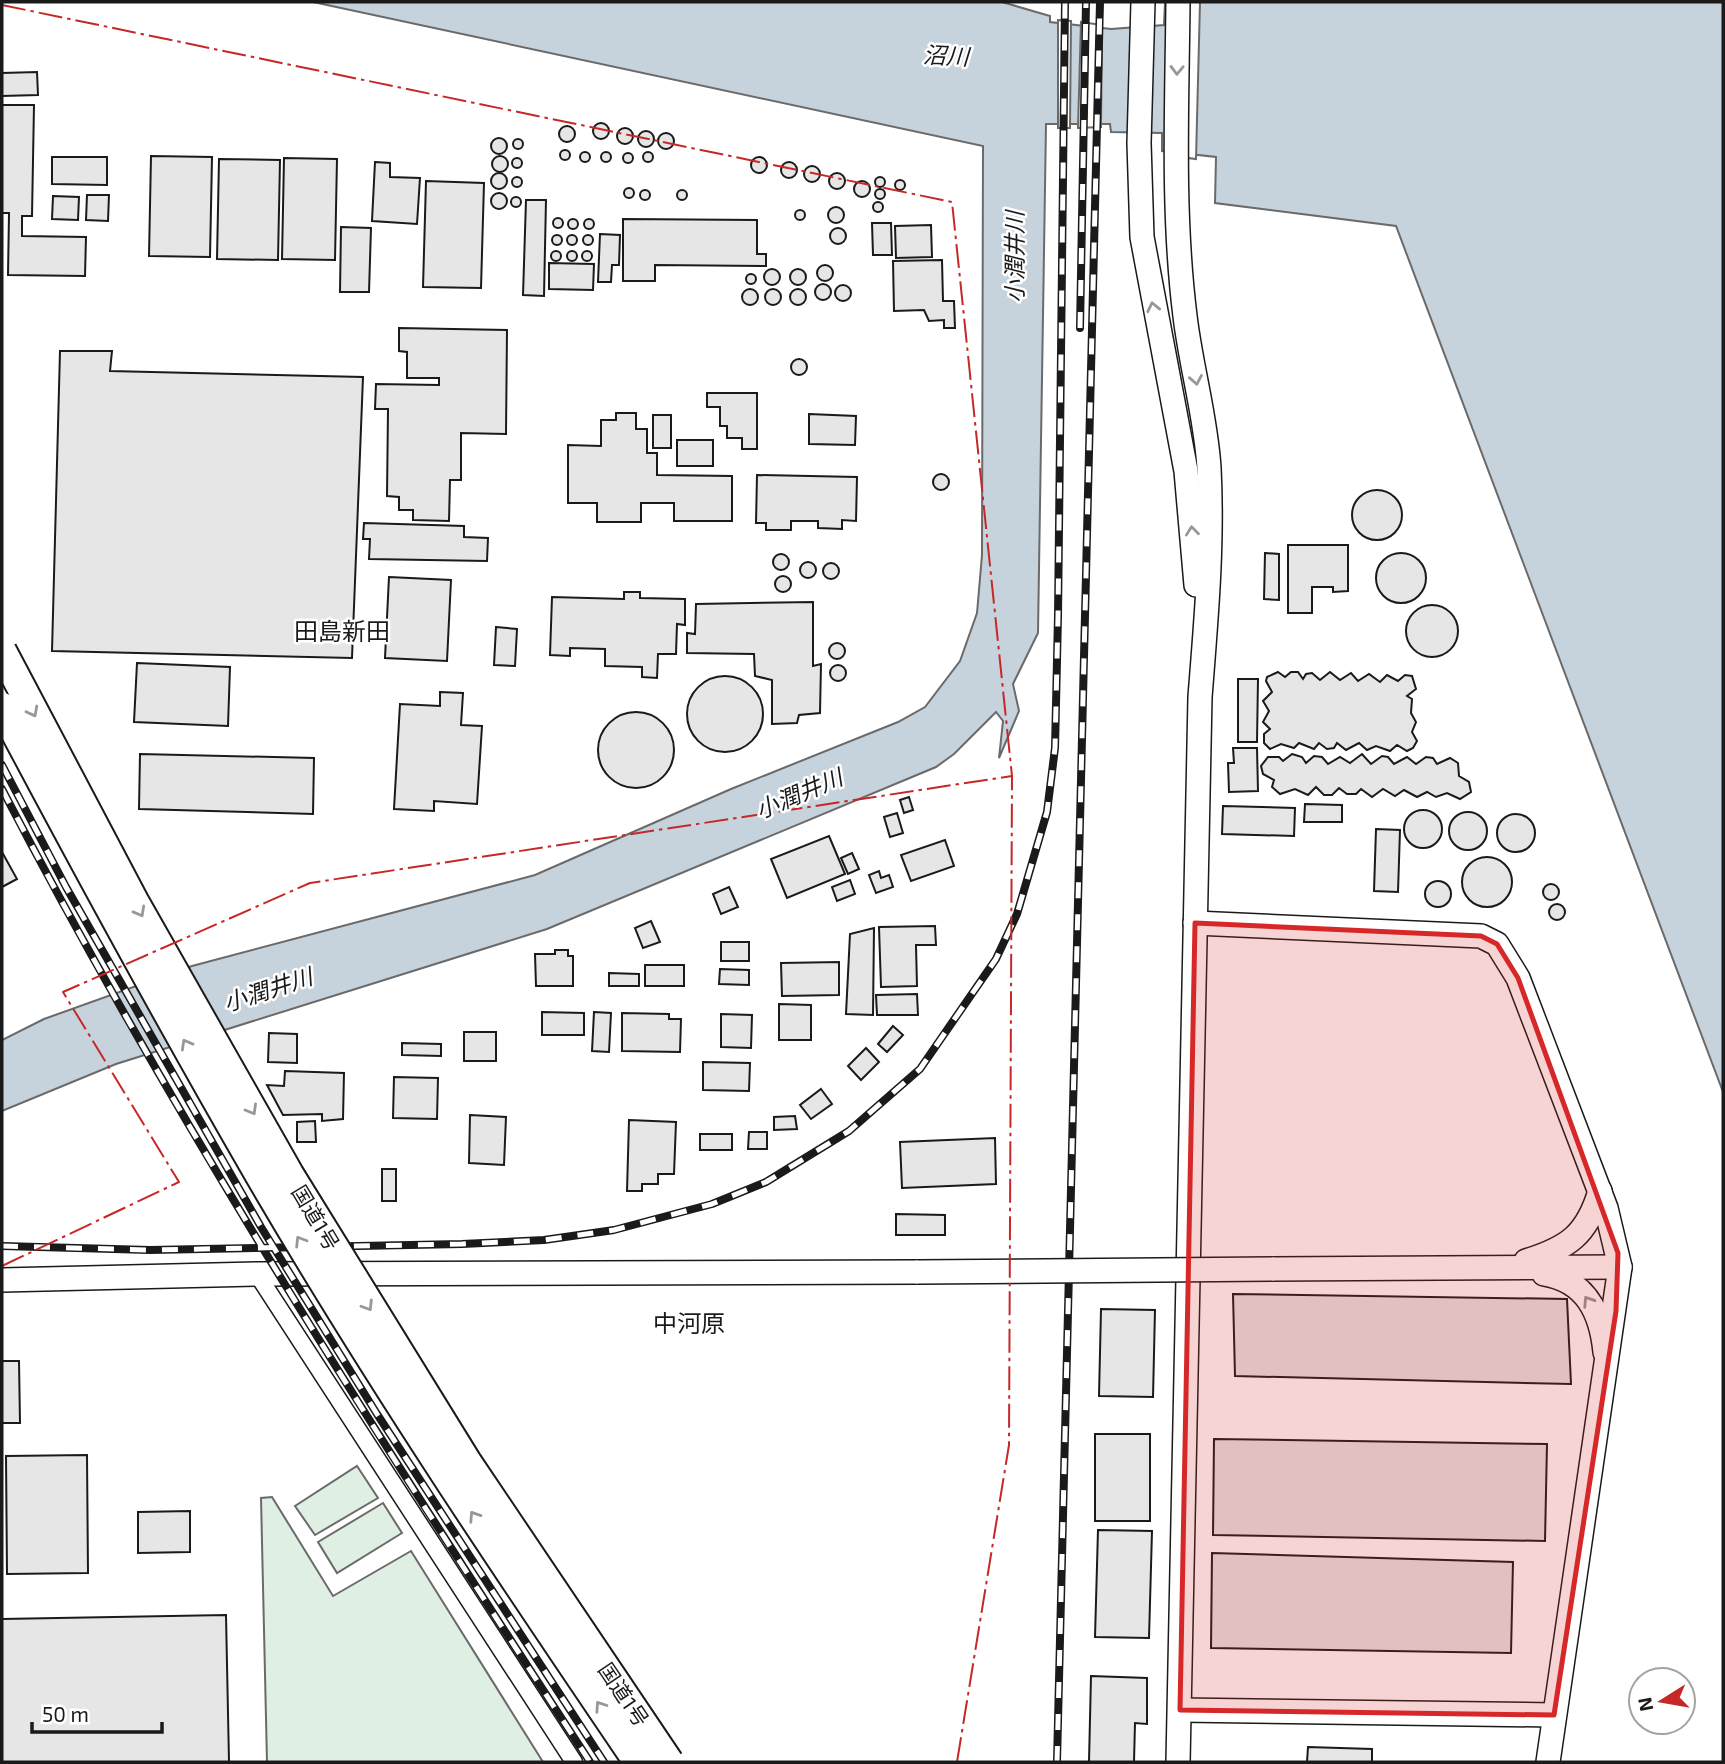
<svg xmlns="http://www.w3.org/2000/svg" width="1725" height="1764" font-family="'Exo 2','Noto Sans JP',sans-serif">
<style>
.green{fill:#e0efe3;stroke:#6a6a6a;stroke-width:2}
.water{fill:#c6d2dc;stroke:#6a6a6a;stroke-width:2}
.pier{fill:#fff;stroke:#6a6a6a;stroke-width:2}
.building{fill:#e6e6e6;stroke:#1a1a1a;stroke-width:2}
.lines{fill:none;stroke-linecap:round;stroke-linejoin:round}
.street-casing{stroke:#1a1a1a;stroke-width:19}
.secondary-casing{stroke:#1a1a1a;stroke-width:26}
.street{stroke:#fff;stroke-width:16}
.secondary{stroke:#fff;stroke-width:23}
.rail-casing{stroke:#1a1a1a;stroke-width:8}
.rail{stroke:#fff;stroke-width:5;stroke-dasharray:16;stroke-linecap:butt}
.secondary-bridge-casing{stroke:#1a1a1a;stroke-width:26;stroke-linecap:butt}
.highway-bridge-casing{stroke:#1a1a1a;stroke-width:32;stroke-linecap:butt}
.secondary-bridge{stroke:#fff;stroke-width:23}
.highway-bridge{stroke:#fff;stroke-width:28}
.power{stroke:#c62828;stroke-width:2;stroke-dasharray:24 5 3.5 5;stroke-linecap:butt}
.oneway{stroke:#989898}
.marked{fill:#d62828;fill-opacity:0.2;stroke:#d62828;stroke-width:5;stroke-linejoin:round}
.labels{text-anchor:middle;stroke-width:5;stroke-linejoin:round;paint-order:stroke}
.street-label{font-size:21px;fill:#1a1a1a;stroke:#fff}
.water-label{font-size:23px;font-style:italic;fill:#1a1a1a;stroke:#fff}
.quarter-label{font-size:24px;fill:#1a1a1a;stroke:#fff}
</style>
<rect width="100%" height="100%" fill="#fff"/>
<g class="green">
<path d="M357,1466l21,32 -63,37 -20,-29z"/>
<path d="M272,1497l61,99 78,-45 132,211h-276l-6,-264z"/>
<path d="M383,1503l19,30 -65,40 -19,-31z"/>
</g>
<path class="water" d="M313,2h689l48,14v6l61,7 53,-4 1,-23h558v1090l-327,-866 -181,-23 1,-46 -54,-6v-18l-51,-1 -1,-8h-64l-8,509 -25,51 6,27 -20,47 4,-37 -7,-9 -42,42 -18,13 -389,162 -431,135 -114,47v-71l42,-21 148,-53 343,-91 196,-86 167,-67 27,-15 35,-46 17,-48 5,-58 1,-409z"/>
<g class="pier">
<path d="M1167,2h33l-4,157 -31,-4z"/>
<path d="M1058,20l13,1 -1,107h-12z"/>
<path d="M1081,22l21,3 -1,102 -23,1z"/>
</g>
<g class="building">
<path d="M37,72l1,23 -36,1v-23z"/>
<path d="M2,105h32l-2,111h-10v20l64,1 -1,39 -77,-1 1,-62h-7z"/>
<circle cx="601" cy="131" r="8"/>
<circle cx="567" cy="134" r="8"/>
<circle cx="625" cy="136" r="8"/>
<circle cx="646" cy="139" r="8"/>
<circle cx="666" cy="141" r="8"/>
<circle cx="499" cy="146" r="8"/>
<circle cx="518" cy="144" r="5"/>
<circle cx="565" cy="155" r="5"/>
<circle cx="648" cy="157" r="5"/>
<circle cx="585" cy="157" r="5"/>
<circle cx="606" cy="157" r="5"/>
<circle cx="628" cy="158" r="5"/>
<path d="M151,156l61,1 -2,100 -61,-1z"/>
<circle cx="500" cy="164" r="8"/>
<path d="M52,157h55v28l-55,-1z"/>
<circle cx="759" cy="165" r="8"/>
<circle cx="517" cy="163" r="5"/>
<path d="M284,158l53,1 -2,101 -53,-1z"/>
<path d="M219,159l61,1 -2,100 -61,-1z"/>
<path d="M375,162l15,1v14l30,1 -3,46 -45,-3z"/>
<circle cx="789" cy="170" r="8"/>
<circle cx="812" cy="174" r="8"/>
<circle cx="837" cy="181" r="8"/>
<circle cx="499" cy="181" r="8"/>
<circle cx="880" cy="182" r="5"/>
<circle cx="517" cy="182" r="5"/>
<circle cx="900" cy="185" r="5"/>
<path d="M426,181l58,2 -3,105 -58,-1z"/>
<circle cx="862" cy="189" r="8"/>
<circle cx="629" cy="193" r="5"/>
<circle cx="880" cy="194" r="5"/>
<circle cx="645" cy="195" r="5"/>
<circle cx="682" cy="195" r="5"/>
<circle cx="499" cy="201" r="8"/>
<path d="M87,195h22l-1,26 -22,-1z"/>
<path d="M53,196l26,1 -1,23 -26,-1z"/>
<circle cx="516" cy="202" r="5"/>
<path d="M526,200h20l-2,96 -21,-1z"/>
<circle cx="878" cy="207" r="5"/>
<circle cx="836" cy="215" r="8"/>
<circle cx="800" cy="215" r="5"/>
<circle cx="558" cy="223" r="5"/>
<circle cx="589" cy="224" r="5"/>
<path d="M623,219l134,1v34h9v12l-111,-1v16h-32z"/>
<circle cx="573" cy="224" r="5"/>
<path d="M872,223h19l1,32h-19z"/>
<path d="M931,225l1,32 -36,1 -1,-32z"/>
<path d="M341,227l30,1 -2,64h-29z"/>
<circle cx="838" cy="236" r="8"/>
<path d="M600,234l20,1 -1,30h-7l-1,17h-13z"/>
<circle cx="572" cy="240" r="5"/>
<circle cx="588" cy="240" r="5"/>
<circle cx="557" cy="240" r="5"/>
<circle cx="572" cy="256" r="5"/>
<circle cx="556" cy="256" r="5"/>
<circle cx="587" cy="256" r="5"/>
<path d="M942,260l1,41h11l1,27h-11v-8l-15,1 -5,-11 -30,1 -1,-50z"/>
<path d="M549,263l45,1 -1,26 -44,-1z"/>
<circle cx="825" cy="273" r="8"/>
<circle cx="772" cy="277" r="8"/>
<circle cx="798" cy="277" r="8"/>
<circle cx="751" cy="279" r="5"/>
<circle cx="823" cy="292" r="8"/>
<circle cx="843" cy="293" r="8"/>
<circle cx="750" cy="297" r="8"/>
<circle cx="798" cy="297" r="8"/>
<circle cx="773" cy="297" r="8"/>
<path d="M399,328l108,2 -1,104 -45,-1v47h-11l-1,41 -36,-1v-10h-14v-13l-12,-1 1,-87h-13l1,-25 63,1v-7h-32v-26l-8,-1z"/>
<path d="M60,351h52l-2,20 253,6 -11,281 -300,-7z"/>
<circle cx="799" cy="367" r="8"/>
<path d="M707,393h50v56h-15v-11h-15v-12h-7v-19h-13z"/>
<path d="M616,413h20v16h11v24h10v22l75,1v45h-58v-18h-33v19h-44v-19h-29v-58l33,1v-26h15z"/>
<path d="M809,414l47,2 -1,29 -46,-1z"/>
<rect x="653" y="415" width="18" height="33"/>
<rect x="677" y="440" width="36" height="26"/>
<circle cx="941" cy="482" r="8"/>
<path d="M757,475l100,2 -1,44 -14,-1v9l-24,-1v-7h-27v9h-25v-7h-10z"/>
<circle cx="1377" cy="515" r="25"/>
<path d="M364,523l100,3v11l24,1 -1,23 -118,-2 1,-20h-7z"/>
<path d="M1288,545h60v46l-15,1v-5h-21v26h-24z"/>
<circle cx="1401" cy="578" r="25"/>
<path d="M1265,553l14,1v46l-15,-1z"/>
<circle cx="781" cy="562" r="8"/>
<circle cx="808" cy="570" r="8"/>
<circle cx="831" cy="571" r="8"/>
<circle cx="783" cy="584" r="8"/>
<path d="M389,577l62,3 -4,81 -62,-3z"/>
<path d="M624,592h16v6l45,1v26l-8,-1 -1,30h-18l-1,24 -15,-1v-10l-37,-1v-17l-35,-1v8l-20,-1 2,-58 72,2z"/>
<path d="M813,602v64l8,-2 -1,49 -21,2 -2,8 -25,1v-44l-17,-4 -1,-22 -67,-1v-20l8,1 1,-30z"/>
<circle cx="1432" cy="631" r="26"/>
<path d="M496,627l21,2 -2,37 -21,-1z"/>
<circle cx="837" cy="651" r="8"/>
<path d="M137,663l93,4 -2,59 -94,-4z"/>
<circle cx="838" cy="673" r="8"/>
<path d="M1278,672l7,5 6,-5h7l5,7 3,-5 6,-1 8,7 10,-8 10,8 11,-7 7,8 11,-7 11,8 7,-7 11,6 7,-6 7,1 4,13 -9,7 5,3 -1,14 5,9 -4,10 5,9 -4,7 -6,3 -10,-6 -7,6 -14,-5 -9,4 -8,-7 -13,7 -9,-7 -3,5 -7,1 -8,-6 -5,6 -15,-6 -5,5 -13,-4 -11,5 -6,-6v-9l6,-5 -7,-7 6,-11 -6,-10 9,-9 -6,-11 1,-4z"/>
<circle cx="725" cy="714" r="38"/>
<path d="M1238,679h20l-1,63h-19z"/>
<path d="M440,692l23,1 -2,32 21,1 -5,78 -43,-3v10l-40,-2 6,-105 40,2z"/>
<circle cx="636" cy="750" r="38"/>
<path d="M1233,748h24l1,43 -29,1 -1,-29h6z"/>
<path d="M140,754l174,4 -1,56 -174,-5z"/>
<path d="M1292,754l10,3 4,6 8,-7 8,1 6,7 12,-7 10,6 12,-9 9,10 11,-8 6,1 6,7 13,-7 9,7 10,-7 7,1 4,6 13,-6 8,5 1,13 10,6 2,10 -11,7 -13,-6 -11,4 -9,-5 -10,5 -13,-7 -9,6 -12,-7 -11,8 -11,-8 -5,5h-9l-8,-6 -7,7h-8l-8,-8 -8,8 -13,-6 -15,5 -8,-7 2,-7 -11,-6 -2,-8 7,-9h11l4,4z"/>
<path d="M909,797l4,13 -9,3 -4,-13z"/>
<path d="M1305,804l37,1v17h-38z"/>
<path d="M1223,806l72,2 -1,28 -72,-2z"/>
<circle cx="1423" cy="829" r="19"/>
<circle cx="1468" cy="831" r="19"/>
<path d="M897,813l6,20 -13,4 -6,-20z"/>
<circle cx="1516" cy="833" r="19"/>
<path d="M1376,829l24,1 -2,62 -24,-1z"/>
<path d="M829,836l16,38 -58,24 -16,-39z"/>
<path d="M945,840l9,26 -43,15 -10,-26z"/>
<path d="M2,852l15,27 -15,8z"/>
<path d="M852,853l7,16 -11,5 -7,-16z"/>
<circle cx="1487" cy="882" r="25"/>
<path d="M879,871l2,7 8,-3 4,12 -17,6 -7,-18z"/>
<path d="M850,880l5,14 -18,7 -5,-14z"/>
<circle cx="1438" cy="894" r="13"/>
<circle cx="1551" cy="892" r="8"/>
<path d="M729,887l9,20 -17,7 -8,-20z"/>
<circle cx="1557" cy="912" r="8"/>
<path d="M651,921l9,21 -17,6 -8,-20z"/>
<path d="M935,926l1,19h-20l1,41 -36,1 -2,-60z"/>
<path d="M874,928l-1,87 -27,-1 4,-80z"/>
<rect x="721" y="942" width="28" height="19"/>
<path d="M555,950h13v6h5v30h-37l-1,-32h20z"/>
<path d="M839,962v33l-57,1 -1,-33z"/>
<rect x="645" y="965" width="39" height="21"/>
<path d="M720,969l29,1v15l-30,-1z"/>
<path d="M609,973l30,1v12h-30z"/>
<path d="M917,994l1,21h-41l-1,-20z"/>
<path d="M779,1004l32,1v35h-32z"/>
<path d="M542,1012l42,1v22h-42z"/>
<path d="M594,1012l17,1 -2,39 -17,-1z"/>
<path d="M622,1013l47,1v5h12l-1,33 -58,-1z"/>
<path d="M721,1014l31,1 -1,33 -30,-1z"/>
<path d="M893,1026l10,9 -16,17 -9,-8z"/>
<rect x="464" y="1032" width="32" height="29"/>
<path d="M269,1033l28,1v29l-29,-1z"/>
<path d="M402,1043l39,1v12l-39,-1z"/>
<path d="M866,1048l13,14 -18,18 -13,-14z"/>
<path d="M703,1062l47,1 -1,28 -46,-1z"/>
<path d="M285,1071l59,2 -1,46 -21,2v-7l-39,1 -16,-30 17,1z"/>
<path d="M394,1077l44,1 -1,41 -44,-1z"/>
<path d="M821,1089l11,15 -21,15 -11,-14z"/>
<path d="M470,1115l36,2 -2,48 -35,-2z"/>
<path d="M795,1116l2,13 -23,1v-13z"/>
<path d="M629,1120l47,2 -2,52h-16v10h-16v7h-15z"/>
<path d="M315,1121l1,21h-19v-20z"/>
<path d="M749,1132h18v17h-19z"/>
<rect x="700" y="1134" width="32" height="16"/>
<path d="M995,1138l1,46 -94,4 -2,-46z"/>
<rect x="382" y="1169" width="14" height="32"/>
<path d="M896,1214l49,1v20h-49z"/>
<path d="M1233,1294l334,5 4,85 -336,-8z"/>
<path d="M1101,1309l54,1 -2,87 -54,-1z"/>
<path d="M2,1361h17l1,62h-18z"/>
<rect x="1095" y="1434" width="55" height="87"/>
<path d="M1214,1439l333,5 -2,97 -332,-6z"/>
<path d="M87,1455l1,118 -81,1 -1,-118z"/>
<path d="M190,1511v41l-52,1v-41z"/>
<path d="M1098,1530l54,1 -3,107 -54,-1z"/>
<path d="M1212,1553l301,9 -2,91 -300,-5z"/>
<path d="M226,1615l3,147h-227v-143z"/>
<path d="M1091,1676l56,2v46l-12,-1 -1,39h-45z"/>
<path d="M1308,1747l64,2v13h-65z"/>
</g>
<g class="lines">
<defs>
<path id="street" d="M257,1274l317,488"/>
<g id="secondary">
<path d="M1143,2l-4,141 3,94 44,234 10,114"/>
<path d="M1178,2c-1,104 -6,210 7,314 6,51 21,101 24,152 4,77 -3,153 -9,229l-22,1065"/>
<path d="M1195,923l286,13 16,8 21,34 88,230 14,59 -72,495"/>
<path d="M1526,1261c42,-13 61,-26 74,-70"/>
<path d="M1272,1269l348,-2"/>
<path d="M1544,1274c42,7 57,38 61,78"/>
<path d="M2,1280l255,-6 661,-2"/>
<path d="M1180,1710l374,5"/>
</g>
</defs>
<use href="#street" class="street-casing"/>
<use href="#secondary" class="secondary-casing"/>
<use href="#street" class="street"/>
<use href="#secondary" class="secondary"/>
<defs>
<g id="rail">
<path d="M1080,328l6,-326"/>
<path d="M2,765l64,122 195,340 116,187 227,348"/>
<path d="M2,789c175,337 381,656 588,973"/>
<path d="M2,1246l148,4 312,-6 82,-4 70,-10 98,-26 54,-22 83,-51 71,-62 76,-110 21,-45 30,-102 8,-64 3,-132 7,-614"/>
<path d="M1057,1762l43,-1760"/>
</g>
</defs>
<use href="#rail" class="rail-casing"/>
<use href="#rail" class="rail"/>
<defs>
<path id="secondary-bridge" d="M918,1272l354,-3"/>
<g id="highway-bridge">
<path d="M2,651l133,252 154,271 178,288 202,300"/>
<path d="M2,707c83,157 168,313 257,467 117,201 248,395 379,588"/>
</g>
</defs>
<use href="#secondary-bridge" class="secondary-bridge-casing"/>
<use href="#highway-bridge" class="highway-bridge-casing"/>
<use href="#secondary-bridge" class="secondary-bridge"/>
<use href="#highway-bridge" class="highway-bridge"/>
<g class="power">
<path d="M2,5l950,197 60,574 -3,669 -52,317"/>
<path d="M2,1266l177,-84 -116,-190 247,-109 702,-107"/>
</g>
</g>
<defs><path id="oneway-chevron" d="M-2-3.5L2.5 0L-2 3.5" fill="none" stroke-width="1.6" stroke-linecap="round" stroke-linejoin="round" transform="scale(1.75)"/></defs>
<g class="oneway">
<use href="#oneway-chevron" transform="translate(1177 70) rotate(91)"/>
<use href="#oneway-chevron" transform="translate(1153 307) rotate(-102)"/>
<use href="#oneway-chevron" transform="translate(1196 380) rotate(80)"/>
<use href="#oneway-chevron" transform="translate(1192 531) rotate(-96)"/>
<use href="#oneway-chevron" transform="translate(33 712) rotate(62)"/>
<use href="#oneway-chevron" transform="translate(140 912) rotate(61)"/>
<use href="#oneway-chevron" transform="translate(186 1044) rotate(-119)"/>
<use href="#oneway-chevron" transform="translate(252 1110) rotate(60)"/>
<use href="#oneway-chevron" transform="translate(300 1241) rotate(-122)"/>
<use href="#oneway-chevron" transform="translate(1588 1301) rotate(-123)"/>
<use href="#oneway-chevron" transform="translate(368 1306) rotate(58)"/>
<use href="#oneway-chevron" transform="translate(474 1516) rotate(-123)"/>
<use href="#oneway-chevron" transform="translate(600 1706) rotate(-124)"/>
</g>
<path class="marked" d="M1195,923l286,13 16,8 21,34 100,275 -2,58 -62,404 -374,-5z"/>
<g class="labels">
<g class="street-label">
<text transform="translate(315 1218) rotate(59)" y="7">国道1号</text>
<text transform="translate(623 1695) rotate(56)" y="7">国道1号</text>
</g>
<g class="water-label">
<text transform="translate(946 56) rotate(3)" y="8">沼川</text>
<text transform="translate(1015 257) rotate(-90)" y="8">小潤井川</text>
<text transform="translate(799 794) rotate(-23)" y="8">小潤井川</text>
<text transform="translate(268 990) rotate(-18)" y="8">小潤井川</text>
</g>
<g class="quarter-label">
<text x="342" y="640">田島新田</text>
<text x="689" y="1332">中河原</text>
</g>
</g>
<rect width="1725" height="1764" fill="none" stroke="#1a1a1a" stroke-width="7"/>
<g transform="translate(1662 1701) rotate(259)"><circle r="33" fill="#ffffff" stroke="#a3a3a3" stroke-width="2"/>
<path d="M0-5L12 26L0 18L-12 26Z" fill="#c62828"/>
<text y="-10" font-size="19" font-weight="bold" text-anchor="middle" fill="#1a1a1a">N</text>
</g>
<path d="M32 1722v10h130v-10" fill="none" stroke="#1a1a1a" stroke-width="3.5"/>
<text x="42" y="1722" font-size="21" fill="#1a1a1a" stroke="#ffffff" stroke-width="5" paint-order="stroke">50 m</text>
</svg>
